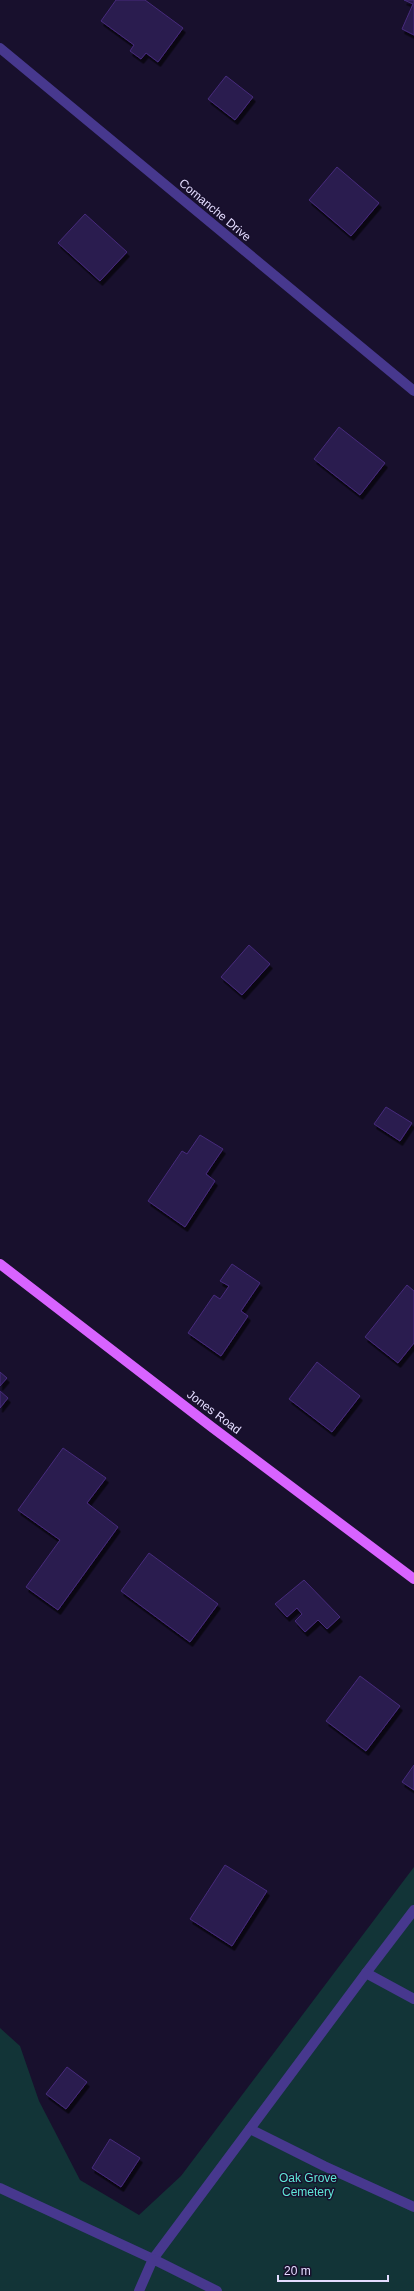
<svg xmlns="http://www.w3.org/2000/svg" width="414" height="2291" font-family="Arial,sans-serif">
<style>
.green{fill:#123437}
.building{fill:#2c1b4f;stroke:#462b7c;filter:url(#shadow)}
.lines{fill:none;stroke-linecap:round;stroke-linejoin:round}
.minor{stroke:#47388e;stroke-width:10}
.major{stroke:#d863ff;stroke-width:10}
.labels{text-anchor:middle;stroke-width:3;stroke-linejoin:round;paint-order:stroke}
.street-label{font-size:12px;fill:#e4dcff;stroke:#18102d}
.park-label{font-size:12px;fill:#5fe7d7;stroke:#18102d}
</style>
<defs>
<filter id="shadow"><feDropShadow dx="2.5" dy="4.5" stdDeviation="0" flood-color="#0009"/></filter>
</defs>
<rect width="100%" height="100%" fill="#18102d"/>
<path class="green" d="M414,1867v424h-414v-263l20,18 19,55 41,79 59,35 42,-39z"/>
<g class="building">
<path d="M116,0h29l38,28 -25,34 -12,-9 -5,6 -11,-8 4,-6 -33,-24z"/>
<path d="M404,0h10v35l-12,-6 11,-25z"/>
<path d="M226,76l27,21 -18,23 -27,-21z"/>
<path d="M337,167l42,36 -28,33 -42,-36z"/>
<path d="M85,214l42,38 -27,29 -42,-38z"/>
<path d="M339,427l46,36 -25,32 -46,-36z"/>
<path d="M249,945l21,19 -28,31 -21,-18z"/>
<path d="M386,1107l26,16 -12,18 -26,-17z"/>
<path d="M200,1135l23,14 -17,25 9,7 -30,46 -37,-26 34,-50 5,3z"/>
<path d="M232,1264l28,19 -19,28 7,5 -27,40 -33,-23 26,-38 6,4 9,-13 -9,-5z"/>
<path d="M407,1285l7,6v52l-16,20 -33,-26z"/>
<path d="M317,1362l43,34 -28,36 -43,-33z"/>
<path d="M0,1372l7,6 -7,8z"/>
<path d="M0,1391l8,7 -8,10z"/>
<path d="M63,1448l43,30 -19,25 31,24 -60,83 -32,-23 34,-47 -42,-30z"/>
<path d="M149,1553l69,51 -28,38 -69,-51z"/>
<path d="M304,1580l36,37 -13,12 -9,-9 -13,12 -10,-11 7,-7 -5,-6 -10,9 -12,-13z"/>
<path d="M360,1676l40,30 -34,45 -40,-30z"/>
<path d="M414,1765v25l-12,-8z"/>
<path d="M225,1865l42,26 -35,55 -42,-27z"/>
<path d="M67,2067l20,15 -21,27 -20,-15z"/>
<path d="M110,2139l30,19 -19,29 -29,-19z"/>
</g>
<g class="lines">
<g class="minor">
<path d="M0,48l414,343"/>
<path d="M366,1973l48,-63"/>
<path d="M250,2129l74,37 90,41"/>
<path d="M0,2188l153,71 213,-286 48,26"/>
<path d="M139,2291l14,-32 64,32"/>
</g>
<path class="major" d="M0,1264l213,164 201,151"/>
</g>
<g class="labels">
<g class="street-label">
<text transform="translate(215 210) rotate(40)" y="4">Comanche Drive</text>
<text transform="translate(214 1412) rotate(37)" y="4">Jones Road</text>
</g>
<g class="park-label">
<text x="308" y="2182">Oak Grove<tspan x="308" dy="14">Cemetery</tspan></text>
</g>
</g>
<path d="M278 2275v6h110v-6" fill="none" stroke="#e4dcff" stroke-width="2"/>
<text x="284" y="2275" font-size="12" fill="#e4dcff" stroke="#18102d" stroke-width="3" paint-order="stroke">20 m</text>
</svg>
